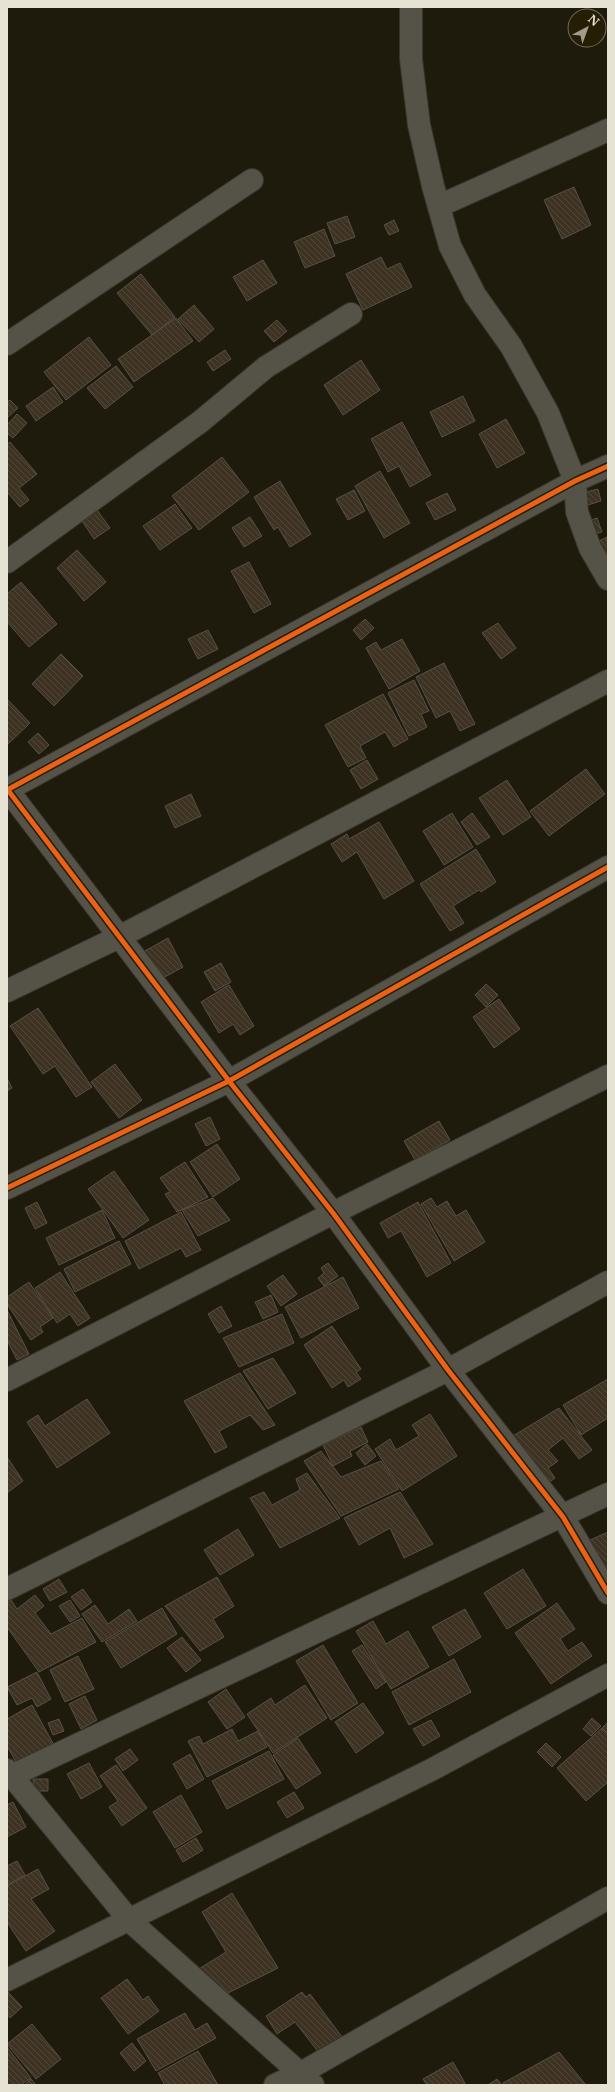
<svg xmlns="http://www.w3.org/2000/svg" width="615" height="2092" font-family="'Libre Baskerville',serif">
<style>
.building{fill:url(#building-back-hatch);stroke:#575046}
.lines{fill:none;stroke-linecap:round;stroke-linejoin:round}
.minor-casing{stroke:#38362d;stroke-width:24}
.minor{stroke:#555248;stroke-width:22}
.cycleway-casing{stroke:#251e05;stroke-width:8}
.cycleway{stroke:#ea6118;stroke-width:5}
</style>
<defs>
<pattern id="building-back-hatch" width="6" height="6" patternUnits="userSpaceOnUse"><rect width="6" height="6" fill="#3e3222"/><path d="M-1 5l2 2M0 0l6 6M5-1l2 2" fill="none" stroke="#514637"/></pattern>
</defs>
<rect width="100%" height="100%" fill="#1e1a0c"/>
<g class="building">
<path d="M574,187l17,38 -29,14 -18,-39z"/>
<path d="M347,216l8,21 -20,7 -8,-21z"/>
<path d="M394,220l5,11 -10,4 -5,-10z"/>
<path d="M324,229l11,27 -30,12 -11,-26z"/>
<path d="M381,257l6,12 13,-6 12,24 -49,23 -17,-36z"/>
<path d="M263,260l14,23 -30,18 -14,-24z"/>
<path d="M141,274l34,43 -23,18 -35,-42z"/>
<path d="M194,305l20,24 -15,13 -21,-23z"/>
<path d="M176,318l17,23 -59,41 -16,-23z"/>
<path d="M277,320l10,11 -13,11 -10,-11z"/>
<path d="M89,337l22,28 -45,35 -22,-28z"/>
<path d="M225,350l6,9 -18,12 -6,-9z"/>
<path d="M361,360l19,30 -37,25 -19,-30z"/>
<path d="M116,366l17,21 -28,22 -18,-21z"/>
<path d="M53,387l10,15 -27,19 -10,-15z"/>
<path d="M463,396l12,25 -33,16 -12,-25z"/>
<path d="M10,400l8,8 -11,10v-16z"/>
<path d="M17,414l10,9 -14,15 -6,-5v-8z"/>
<path d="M506,419l19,34 -28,15 -18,-34z"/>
<path d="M402,422l29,53 -21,12 -11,-21 -11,6 -17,-33z"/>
<path d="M10,442l27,32 -18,14 10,12 -9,7 -13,-15v-48z"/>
<path d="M222,457l27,35 -50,38 -27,-34z"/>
<path d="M380,471l30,52 -26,15 -29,-52z"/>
<path d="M280,481l31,53 -21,13 -12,-20 -4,3 -20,-33z"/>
<path d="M598,489l3,12 -20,6 -3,-13z"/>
<path d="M354,490l11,21 -17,9 -12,-21z"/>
<path d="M447,493l9,17 -21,10 -9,-17z"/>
<path d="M175,504l17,24 -32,22 -17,-24z"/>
<path d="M97,510l13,18 -16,11 -12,-18z"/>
<path d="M250,517l12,19 -18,11 -12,-19z"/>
<path d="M597,518l5,14 -10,3 -4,-14z"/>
<path d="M607,537l1,19 -2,2 -9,-16z"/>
<path d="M77,550l29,32 -22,19 -27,-33z"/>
<path d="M249,562l22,42 -17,9 -23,-42z"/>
<path d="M21,582l36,42 -28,23 -22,-25v-28z"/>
<path d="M365,619l9,9 -13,12 -8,-10z"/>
<path d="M498,623l18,25 -15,11 -19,-26z"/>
<path d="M208,630l10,19 -20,10 -10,-20z"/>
<path d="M402,639l18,32 -31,18 -23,-41 10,-6 5,8z"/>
<path d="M61,654l22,22 -29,30 -22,-22z"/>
<path d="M444,663l31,61 -15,7 -10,-20 -14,7 -20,-41z"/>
<path d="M414,680l15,31 -8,3 6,13 -18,9 -21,-43z"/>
<path d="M383,694l25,45 -14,8 -9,-15 -25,14 6,12 -18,9 -23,-42z"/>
<path d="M8,700l22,23 -23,22v-44z"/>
<path d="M38,733l11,12 -10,9 -11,-12z"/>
<path d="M367,760l11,19 -17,10 -11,-19z"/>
<path d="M586,769l19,25 -56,42 -19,-25z"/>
<path d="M507,780l24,37 -28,18 -24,-37z"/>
<path d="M191,794l10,22 -26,12 -10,-22z"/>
<path d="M452,813l21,34 -29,18 -21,-34z"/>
<path d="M472,813l18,24 -13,8 -16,-23z"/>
<path d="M379,822l35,59 -30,18 -27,-47 -15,10 -11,-18 16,-10 2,5z"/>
<path d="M476,849l20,33 -15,10 -2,-2 -26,16 11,17 -14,8 -30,-47z"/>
<path d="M168,938l15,29 -31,17 -16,-28z"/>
<path d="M221,963l10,19 -16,9 -11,-19z"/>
<path d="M486,984l12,11 -12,12 -11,-12z"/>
<path d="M229,985l25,41 -14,9 -7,-11 -14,9 -18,-31z"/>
<path d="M499,999l21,30 -26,19 -21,-31z"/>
<path d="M38,1008l54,79 -16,10 -21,-31 -12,8 -33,-48z"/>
<path d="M115,1064l27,36 -23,18 -28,-36z"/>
<path d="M7,1078l5,10 -5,3z"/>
<path d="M210,1117l10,22 -14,7 -11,-22z"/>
<path d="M439,1121l11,19 -35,20 -11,-19z"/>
<path d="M217,1144l23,35 -27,18 -23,-35z"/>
<path d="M185,1162l23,35 -31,15 -12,-18 5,-2 -10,-14z"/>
<path d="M114,1171l35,49 -26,18 -35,-49z"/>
<path d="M213,1198l17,22 -32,16 -16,-26z"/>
<path d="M431,1198l6,9 10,-6 9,15 10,-6 19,32 -31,19 -33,-57z"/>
<path d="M37,1202l10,21 -12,6 -10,-21z"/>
<path d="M418,1202l33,61 -24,14 -26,-46 -13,7 -8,-15z"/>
<path d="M102,1210l13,28 -56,27 -13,-27z"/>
<path d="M181,1212l20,38 -15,7 -5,-9 -42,21 -14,-28z"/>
<path d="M119,1241l12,23 -56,28 -11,-23z"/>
<path d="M328,1263l10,13 -14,10 -6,-8 6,-5 -3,-5z"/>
<path d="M60,1272l30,46 -12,8 -8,-12 -13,9 -22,-35z"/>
<path d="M283,1275l14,19 -16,12 -14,-20z"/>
<path d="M343,1277l16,31 -58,30 -16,-31z"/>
<path d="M29,1282l24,36 -13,9 3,5 -12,8 -24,-36v-7z"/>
<path d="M271,1295l7,17 -15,7 -8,-17z"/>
<path d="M221,1306l11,20 -13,7 -11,-19z"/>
<path d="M7,1310l22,44 -12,6 -10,-20z"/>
<path d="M282,1314l12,29 -55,24 -16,-29z"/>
<path d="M332,1326l29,43 -5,3 5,7 -13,8 -4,-7 -12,8 -28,-43z"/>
<path d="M273,1358l23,35 -28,16 -25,-38z"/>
<path d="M240,1373l35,52 -12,5 -13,-15 -31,16 8,16 -12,6 -31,-52z"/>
<path d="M608,1379v39l-27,17 -18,-30z"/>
<path d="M87,1399l23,34 -53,35 -30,-46 11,-7 7,11z"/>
<path d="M559,1408l33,42 -13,9 -16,-21 -15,12 10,11 -10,7 7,10 -15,11 -37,-47z"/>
<path d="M430,1414l27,42 -55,35 -27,-42 15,-10 6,11 23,-14 -7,-11z"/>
<path d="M361,1427l7,15 -18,9 2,5 -19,10 -10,-21z"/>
<path d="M367,1444l9,12 -11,9 -9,-12z"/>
<path d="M321,1451l20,26 40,-16 18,28 -58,27 -37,-55z"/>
<path d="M7,1457l16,24 -16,12z"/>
<path d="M307,1473l33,45 -60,30 -30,-50 14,-6 8,13 28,-15 -4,-11z"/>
<path d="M400,1492l33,52 -29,14 -14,-30 -31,17 -15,-27z"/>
<path d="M238,1529l16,26 -34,20 -16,-25z"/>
<path d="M608,1532v40l-3,2 -15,-34z"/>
<path d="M523,1569l23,37 -39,23 -23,-36z"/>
<path d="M217,1577l17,29 -21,13 11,18 -24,14 -35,-45z"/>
<path d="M59,1579l8,13 -17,9 -7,-12z"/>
<path d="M83,1589l9,13 -11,8 -10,-13z"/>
<path d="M35,1595l9,11 -9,7 16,21 31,-16 14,24 -57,30 -32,-45v-24l4,-3 6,9z"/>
<path d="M70,1600l10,16 -10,6 -11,-16z"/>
<path d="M557,1603l18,26 -15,10 8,12 14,-9 10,14 -41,28 -36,-51z"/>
<path d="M95,1605l13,19 21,-15 8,12 -35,21 -20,-28z"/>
<path d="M162,1608l15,26 -56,34 -16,-26z"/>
<path d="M465,1609l16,28 -32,19 -17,-29z"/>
<path d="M373,1621l13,23 22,-13 21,36 -38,22 -35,-58z"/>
<path d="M182,1637l19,23 -15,12 -19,-24z"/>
<path d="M323,1645l35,58 -27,17 -35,-59z"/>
<path d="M362,1645l24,37 -10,7 -24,-38z"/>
<path d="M78,1656l16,33 -29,13 -15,-32z"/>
<path d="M454,1659l17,33 -62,33 -17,-33z"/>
<path d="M37,1672l14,27 -14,8 -5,-9 -15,7 -10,-18z"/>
<path d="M305,1685l22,33 -54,35 -26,-39 24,-16 4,7z"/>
<path d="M226,1689l19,28 -18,12 -19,-27z"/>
<path d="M85,1696l12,24 -16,9 -12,-25z"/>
<path d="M363,1703l21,30 -28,20 -21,-31z"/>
<path d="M32,1705l23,42 -36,20 -12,-21v-27z"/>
<path d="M592,1718l9,8 -10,10 -8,-7z"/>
<path d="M59,1719l5,12 -11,4 -5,-12z"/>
<path d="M431,1720l9,16 -17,10 -10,-17z"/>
<path d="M608,1722v11l-6,-5z"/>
<path d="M602,1728l6,6v48l-22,19 -29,-33z"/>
<path d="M232,1729l6,12 20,-10 9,16 -60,30 -19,-36 11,-5 4,8z"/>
<path d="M298,1738l23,35 -25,16 -23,-34z"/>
<path d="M546,1743l15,14 -9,10 -15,-15z"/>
<path d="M130,1749l8,11 -15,11 -8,-12z"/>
<path d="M269,1751l15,28 -57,30 -15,-28z"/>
<path d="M190,1754l14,25 -17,10 -14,-25z"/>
<path d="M89,1763l13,24 -21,12 -14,-25z"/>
<path d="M116,1765l31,43 -25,18 -13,-19 9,-6 -18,-25z"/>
<path d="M33,1779h15v12h-14z"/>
<path d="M294,1792l10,16 -17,10 -10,-16z"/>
<path d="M181,1795l21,37 -27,16 -22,-36z"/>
<path d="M13,1802l13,25 -19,10v-32z"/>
<path d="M196,1838l7,12 -20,12 -7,-12z"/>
<path d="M17,1861l8,14 -18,10v-19z"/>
<path d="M38,1869l11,20 -18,10 24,32 -29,20 -19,-29v-36z"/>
<path d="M232,1893l46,75 -60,30 -19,-29 27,-17 -24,-40z"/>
<path d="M127,1979l16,21 5,-4 11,15 -31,23 -27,-36z"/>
<path d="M7,1991l15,16 -12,11 -3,-4z"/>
<path d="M302,1992l4,5 4,-3 32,43 -22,17 -25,-32 -18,12 -11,-18z"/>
<path d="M185,2013l10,17 12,-7 9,15 -60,33 -19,-32z"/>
<path d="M32,2024l29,35 -25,20 -29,-35z"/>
<path d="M132,2043l14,18 -12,10 -14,-18z"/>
<path d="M7,2047l24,31 -10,7h-14z"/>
<path d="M198,2051l20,34h-53l-7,-12z"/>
<path d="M559,2052l27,33h-81l-2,-2z"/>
<path d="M453,2062l13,23h-39l-4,-6z"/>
<path d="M31,2079l5,6h-11z"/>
<path d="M497,2079l5,6h-14z"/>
</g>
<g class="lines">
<defs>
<g id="minor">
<path d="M411,7v52l8,66 14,61 17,60 25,49 36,51 37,67 27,68 2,31 13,36 18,31"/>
<path d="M439,206l169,-76"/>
<path d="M7,344l245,-164"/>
<path d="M7,562l193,-140 66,-55 85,-53"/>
<path d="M7,789l222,292 104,132 115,157 115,147 45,76"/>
<path d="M7,790l568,-309 33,-15"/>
<path d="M7,991l112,-54 489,-256"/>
<path d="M7,1188l222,-107 379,-214"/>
<path d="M7,1380l326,-167 275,-137"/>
<path d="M7,1589l441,-219 160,-88"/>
<path d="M7,1770l123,151 183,164"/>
<path d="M7,1778l601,-284"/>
<path d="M7,1980l424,-210 177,-95"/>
<path d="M275,2085l26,-12 307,-175"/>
</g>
</defs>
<use href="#minor" class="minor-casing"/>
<use href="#minor" class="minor"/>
<defs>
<g id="cycleway">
<path d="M7,789l222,292 104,132 115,157 115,147 45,76"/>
<path d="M7,790l568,-309 33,-15"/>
<path d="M7,1188l222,-107 379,-214"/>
</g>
</defs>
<use href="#cycleway" class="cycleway-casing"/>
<use href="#cycleway" class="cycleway"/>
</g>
<rect width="615" height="2092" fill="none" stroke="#e7e3d4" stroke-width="16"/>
<g transform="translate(587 28) rotate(41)"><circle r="19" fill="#251e05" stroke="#736d58"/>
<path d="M0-3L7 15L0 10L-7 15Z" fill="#a19d8e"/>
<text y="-6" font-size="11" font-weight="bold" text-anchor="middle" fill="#e7e3d4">N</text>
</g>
</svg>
